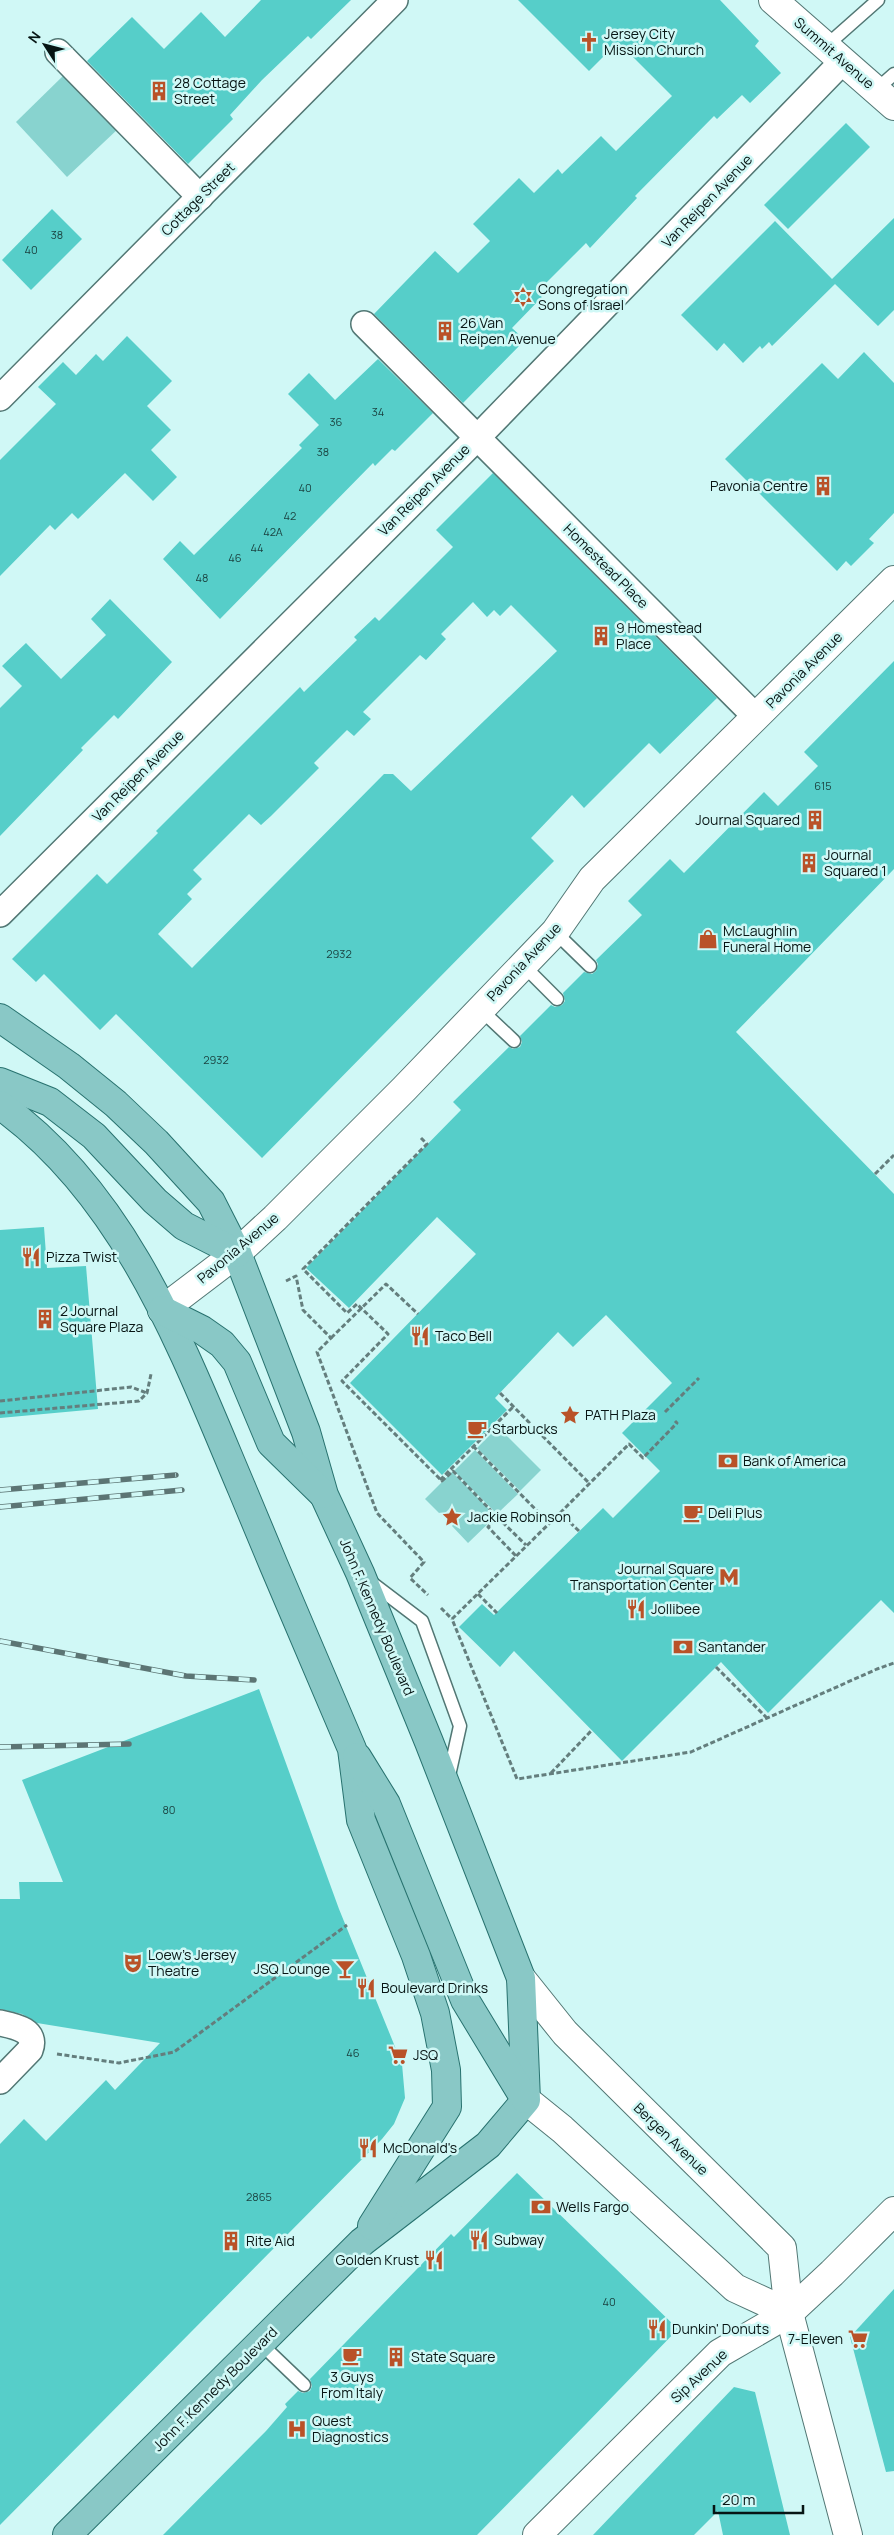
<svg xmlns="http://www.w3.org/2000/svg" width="894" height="2535" font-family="Manrope,sans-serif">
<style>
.green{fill:#88d3cf}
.building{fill:#56cec9;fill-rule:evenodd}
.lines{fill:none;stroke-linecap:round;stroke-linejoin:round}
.lane-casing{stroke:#527774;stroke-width:15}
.street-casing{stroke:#527774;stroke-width:28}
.secondary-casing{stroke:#527774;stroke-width:30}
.primary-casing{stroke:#28726f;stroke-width:30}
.path{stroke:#647e7d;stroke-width:3;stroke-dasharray:5 2.5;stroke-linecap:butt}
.lane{stroke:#fff;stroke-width:12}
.street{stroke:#fff;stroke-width:25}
.secondary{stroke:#fff;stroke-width:28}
.primary{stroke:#89c8c6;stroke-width:28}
.rail-casing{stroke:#5c7574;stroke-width:5.5}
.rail{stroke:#d0f8f6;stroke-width:4;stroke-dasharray:11;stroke-linecap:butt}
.labels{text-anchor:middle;stroke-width:5;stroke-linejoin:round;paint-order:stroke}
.number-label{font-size:11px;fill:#1b4341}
.poi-label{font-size:14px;fill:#071514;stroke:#d0f8f6;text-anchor:start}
.street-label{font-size:14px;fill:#071514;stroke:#d0f8f6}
</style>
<rect width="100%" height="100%" fill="#d0f8f6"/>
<g class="green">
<path d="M65,74l54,54 -52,49 -51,-55z"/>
<path d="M498,1427l43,43 -21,21 -43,-43z"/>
<path d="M475,1450l43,44 -21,20 -43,-43z"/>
<path d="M452,1472l44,44 -28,27 -16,-17 8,-9 -9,-10 -9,9 -17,-17z"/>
</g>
<g class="building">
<path d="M261,0h90l-40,39 -3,-3 -46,44 -32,35 3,4 -45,45 -101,-103 45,-44 32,32 37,-37 24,25z"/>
<path d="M518,0h202l39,41 -4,5 26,27 -31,30 -8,-8 -25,24 -3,-3 -79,80 2,2 -47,50 -4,-5 -49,49 5,5 -30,31 13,12 -62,63 -89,-89 61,-63 23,22 32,-32 -17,-17 46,-46 15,15 24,-24 4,5 39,-38 15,15 56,-55 -54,-54 -29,29z"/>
<path d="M846,123l24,24 -82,82 -24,-24z"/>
<path d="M52,209l30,30 -51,51 -29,-30z"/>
<path d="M894,218v92l-16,16 -43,-42 -63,62 -3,-4 -7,7 -2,-3 -17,17 -19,-20 -7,8 -36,-36 94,-94 57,58z"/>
<path d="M127,336l45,45 -25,25 24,24 -20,20 26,27 -24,24 -28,-28 -47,46 -6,-6 -17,17 -5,-5 -50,51v-116l56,-56 -18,-17 25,-25 13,13 20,-21 7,7z"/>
<path d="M864,352l30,31v130l-25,26 5,4 -23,23 -5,-5 -9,10 -112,-112 97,-96 16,16z"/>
<path d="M378,359l55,54 -38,38 -3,-2 -17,17 -2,-3 -153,156 -57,-60 17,-18 14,14 108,-107 -3,-3 20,-20 -31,-31 21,-21 26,27z"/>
<path d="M493,473l224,225 -57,56 -11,-11 -65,65 -12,-13 -41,43 23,23 -292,297 -146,-144 -16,16 -56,-56 -8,8 -24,-23 85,-85 10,10 51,-51 -2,-2 144,-144 4,5 53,-52 -3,-3 21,-20 4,4 74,-74 -17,-17zM473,602l14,15 7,-7 6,6 11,-11 46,46 -146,140 -18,-17h-9l-192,194 -34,-34 34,-35 -5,-5 15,-15 -9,-9 56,-56 12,11 10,-9 48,-48 -5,-5 33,-33 7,6 17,-17 -8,-7 57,-57 6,5 20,-21 -5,-5z"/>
<path d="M110,599l62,63 -54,57 -4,-4 -33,33 2,2 -83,86v-128l22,-22 -20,-20 24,-23 35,36 45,-44 -15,-16z"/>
<path d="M894,661v208l-158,163 158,162v419l-13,-13 -113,113 -47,-51 -99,99 -108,-110 -14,16 -41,-40 23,-23 12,11 109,-107 10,10 47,-47 -38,-38 50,-50 -66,-68 -33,32 -15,-15 -63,66 12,12 -65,65 -92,-92 126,-129 -39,-37 -88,91 -43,-40 155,-158 -8,-8 56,-55 4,2 7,-2 2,-5 -2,-6 31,-31 4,2 7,-2 3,-4 -2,-8 21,-21 8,2 4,-3 2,-7 -2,-4 46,-45 -14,-14 42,-42 14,14 80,-81 14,14 40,-40 -14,-14z"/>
<path d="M44,1227l3,41 39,-2 12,143 -98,9v-188z"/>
<path d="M259,1689l80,220 63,155 3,34 -11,26 -12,15 -382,386v-381l24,-25 22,22 60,-61 9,10 45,-47 -123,-20 -15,-9 -22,-5v-110h20l-1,-17h44l-41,-102z"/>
<path d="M517,2173l161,156 -92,95 -109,111h-314l103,-104 21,-24 -2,-3 13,-13 5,2 7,-2 2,-5 -2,-7 141,-145 3,3z"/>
<path d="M894,2289v182l-8,1 -36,-135z"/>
<path d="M734,2387l21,5 35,143h-67l-5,-24 -24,24h-101z"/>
</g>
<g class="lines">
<defs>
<g id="lane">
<path d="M826,46l52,-46"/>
<path d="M876,90l18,-16"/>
<path d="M555,932l35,34"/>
<path d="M522,964l35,35"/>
<path d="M480,1009l34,32"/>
<path d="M368,1580l54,41 38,105 -12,54"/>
<path d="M260,2343l44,42"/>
</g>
<g id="street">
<path d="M58,52l142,145"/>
<path d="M364,324l392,393"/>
<path d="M0,398l395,-398"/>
<path d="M0,914l478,-477 365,-376"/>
<path d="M0,2023c14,3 38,7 30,27l-30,31"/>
</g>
<g id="secondary">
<path d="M773,0l121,106"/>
<path d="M162,1310l75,-57 38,-35 129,-129 151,-157 37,-53 302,-299"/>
<path d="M521,1978l44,55 217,215 7,65 59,222"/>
<path d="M526,2100l36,29 173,159 54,25"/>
<path d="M537,2535l183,-182 69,-40 43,-40 62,-62"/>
</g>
<g id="primary">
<path d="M0,1018l69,48 47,38 40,38 55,60 26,51 69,179 18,63 36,78 69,169 92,236 5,122 -38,45 -126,97 -295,293"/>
<path d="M0,1082l50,20 44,34 61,65 29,25 53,27"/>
<path d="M0,1105c127,91 183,245 242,384 36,87 73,174 110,260l9,71 55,136 19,57 11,57 1,37 -75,119"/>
<path d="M162,1310l40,20 20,14 15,18 34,81 52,51"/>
<path d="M357,1757l29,47 79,196 60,99"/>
</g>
</defs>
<use href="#lane" class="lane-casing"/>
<use href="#street" class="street-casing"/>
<use href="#secondary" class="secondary-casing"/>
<use href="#primary" class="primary-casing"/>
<g class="path">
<path d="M421,1138l6,6 -124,125 44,44 10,-9 31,30 -46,47 100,100 11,-10 44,46 -9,10 28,29"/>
<path d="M875,1174l19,-19"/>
<path d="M286,1281l10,-5 7,34 28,28 -14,14 60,161 47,49 -14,16 18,17"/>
<path d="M331,1338l55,-54 32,30"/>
<path d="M500,1393l89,90"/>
<path d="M0,1401l131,-14 16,6"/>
<path d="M665,1412l34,-34"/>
<path d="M0,1413l139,-12 8,-8 4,-19"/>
<path d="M473,1446l76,77"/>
<path d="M440,1480l73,-73"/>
<path d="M560,1513l69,-69 14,14 34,-35 -2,-2"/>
<path d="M497,1517l29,28"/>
<path d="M579,1531l-19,-18 -108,106 65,160 174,-27 186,-83 17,-6"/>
<path d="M478,1594l19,19"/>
<path d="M441,1608l11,11"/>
<path d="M716,1667l51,51"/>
<path d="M551,1773l41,-43"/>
<path d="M57,2054l62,9 55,-11 173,-127"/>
</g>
<use href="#lane" class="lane"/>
<use href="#street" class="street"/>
<use href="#secondary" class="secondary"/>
<use href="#primary" class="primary"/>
<defs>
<g id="rail">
<path d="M0,1490l176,-15"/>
<path d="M0,1507l182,-17"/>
<path d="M0,1641l186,35 68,4"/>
<path d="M0,1747l129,-3"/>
</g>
</defs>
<use href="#rail" class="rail-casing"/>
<use href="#rail" class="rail"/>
</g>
<defs>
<symbol id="church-bare" viewBox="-9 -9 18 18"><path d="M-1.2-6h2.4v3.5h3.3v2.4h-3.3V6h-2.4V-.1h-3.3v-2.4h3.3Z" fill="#b95228" stroke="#d0f8f6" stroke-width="2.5" paint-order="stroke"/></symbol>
<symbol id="building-bare" viewBox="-9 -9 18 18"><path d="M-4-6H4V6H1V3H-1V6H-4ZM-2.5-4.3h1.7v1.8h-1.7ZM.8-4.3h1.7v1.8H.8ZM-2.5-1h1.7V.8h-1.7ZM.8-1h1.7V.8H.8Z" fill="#b95228" stroke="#d0f8f6" stroke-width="2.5" paint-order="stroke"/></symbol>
<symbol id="synagogue-bare" viewBox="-9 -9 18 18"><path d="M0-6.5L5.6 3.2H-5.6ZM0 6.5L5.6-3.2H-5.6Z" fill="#b95228" stroke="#d0f8f6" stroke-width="2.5" paint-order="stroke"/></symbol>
<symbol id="shop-bare" viewBox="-9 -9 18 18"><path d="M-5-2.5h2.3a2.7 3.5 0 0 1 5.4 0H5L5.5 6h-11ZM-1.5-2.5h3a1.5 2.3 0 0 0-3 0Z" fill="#b95228" stroke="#d0f8f6" stroke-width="2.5" paint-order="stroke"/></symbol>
<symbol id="restaurant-bare" viewBox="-9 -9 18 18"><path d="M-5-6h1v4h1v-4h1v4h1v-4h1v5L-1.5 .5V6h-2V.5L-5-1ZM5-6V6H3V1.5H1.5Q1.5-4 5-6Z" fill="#b95228" stroke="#d0f8f6" stroke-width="2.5" paint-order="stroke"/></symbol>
<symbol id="sight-bare" viewBox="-9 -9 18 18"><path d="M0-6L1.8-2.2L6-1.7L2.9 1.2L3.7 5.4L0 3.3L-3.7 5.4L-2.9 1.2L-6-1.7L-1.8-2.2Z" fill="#b95228" stroke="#d0f8f6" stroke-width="2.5" paint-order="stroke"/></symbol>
<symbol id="cafe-bare" viewBox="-9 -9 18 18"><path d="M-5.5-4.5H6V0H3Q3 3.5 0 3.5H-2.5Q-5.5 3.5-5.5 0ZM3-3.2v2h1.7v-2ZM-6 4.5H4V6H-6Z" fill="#b95228" stroke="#d0f8f6" stroke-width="2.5" paint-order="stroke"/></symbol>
<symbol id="bank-bare" viewBox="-9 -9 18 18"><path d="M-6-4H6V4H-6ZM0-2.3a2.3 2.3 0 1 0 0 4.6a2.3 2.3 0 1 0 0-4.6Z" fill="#b95228" stroke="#d0f8f6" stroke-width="2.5" paint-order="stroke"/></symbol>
<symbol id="metro-bare" viewBox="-9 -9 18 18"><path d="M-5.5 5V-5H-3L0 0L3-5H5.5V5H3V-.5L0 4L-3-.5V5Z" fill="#b95228" stroke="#d0f8f6" stroke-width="2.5" paint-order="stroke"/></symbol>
<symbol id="theatre-bare" viewBox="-9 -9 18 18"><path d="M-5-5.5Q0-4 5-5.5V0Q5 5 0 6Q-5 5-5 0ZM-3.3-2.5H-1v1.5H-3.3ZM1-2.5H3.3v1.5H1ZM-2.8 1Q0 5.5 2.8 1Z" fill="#b95228" stroke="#d0f8f6" stroke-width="2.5" paint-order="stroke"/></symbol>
<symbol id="bar-bare" viewBox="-9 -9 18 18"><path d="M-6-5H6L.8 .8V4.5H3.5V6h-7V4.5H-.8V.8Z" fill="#b95228" stroke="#d0f8f6" stroke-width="2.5" paint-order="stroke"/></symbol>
<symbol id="supermarket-bare" viewBox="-9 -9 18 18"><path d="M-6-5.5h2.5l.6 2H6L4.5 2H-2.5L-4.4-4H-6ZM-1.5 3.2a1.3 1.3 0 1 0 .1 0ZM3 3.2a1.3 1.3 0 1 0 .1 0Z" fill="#b95228" stroke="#d0f8f6" stroke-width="2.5" paint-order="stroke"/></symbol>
<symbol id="hospital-bare" viewBox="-9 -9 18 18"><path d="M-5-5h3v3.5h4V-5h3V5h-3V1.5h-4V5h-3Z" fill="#b95228" stroke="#d0f8f6" stroke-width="2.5" paint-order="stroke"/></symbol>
</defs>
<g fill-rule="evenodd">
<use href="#church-bare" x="575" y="28" width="28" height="28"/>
<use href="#building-bare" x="145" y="77" width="28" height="28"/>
<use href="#synagogue-bare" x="509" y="283" width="28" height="28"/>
<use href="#building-bare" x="431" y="317" width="28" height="28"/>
<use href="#building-bare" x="809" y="472" width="28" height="28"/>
<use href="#building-bare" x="587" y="622" width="28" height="28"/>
<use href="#building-bare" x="801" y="806" width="28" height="28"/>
<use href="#building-bare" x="795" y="849" width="28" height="28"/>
<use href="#shop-bare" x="694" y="925" width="28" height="28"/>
<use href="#restaurant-bare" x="17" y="1243" width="28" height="28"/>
<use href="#building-bare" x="31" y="1305" width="28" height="28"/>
<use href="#restaurant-bare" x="406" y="1322" width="28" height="28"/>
<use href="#sight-bare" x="556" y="1401" width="28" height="28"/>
<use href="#cafe-bare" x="463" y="1415" width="28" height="28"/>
<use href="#bank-bare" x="714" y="1447" width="28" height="28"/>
<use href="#cafe-bare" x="679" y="1499" width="28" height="28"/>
<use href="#sight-bare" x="438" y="1503" width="28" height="28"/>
<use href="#metro-bare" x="715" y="1563" width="28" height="28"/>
<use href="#restaurant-bare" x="622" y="1595" width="28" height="28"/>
<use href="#bank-bare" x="669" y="1633" width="28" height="28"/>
<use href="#theatre-bare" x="119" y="1949" width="28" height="28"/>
<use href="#bar-bare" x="331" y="1955" width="28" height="28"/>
<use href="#restaurant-bare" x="352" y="1974" width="28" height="28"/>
<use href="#supermarket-bare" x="384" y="2041" width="28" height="28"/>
<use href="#restaurant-bare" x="354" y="2134" width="28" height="28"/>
<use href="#bank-bare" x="527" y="2193" width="28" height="28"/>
<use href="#restaurant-bare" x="465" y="2226" width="28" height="28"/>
<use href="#building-bare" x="217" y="2227" width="28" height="28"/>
<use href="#restaurant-bare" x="420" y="2246" width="28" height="28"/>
<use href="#restaurant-bare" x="643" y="2315" width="28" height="28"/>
<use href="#supermarket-bare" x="844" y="2325" width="28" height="28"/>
<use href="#cafe-bare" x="338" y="2342" width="28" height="28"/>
<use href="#building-bare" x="382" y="2343" width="28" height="28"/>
<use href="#hospital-bare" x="283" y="2415" width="28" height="28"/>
</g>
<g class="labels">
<g class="number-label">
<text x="57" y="239">38</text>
<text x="31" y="254">40</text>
<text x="378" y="416">34</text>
<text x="336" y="426">36</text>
<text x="323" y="456">38</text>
<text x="305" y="492">40</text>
<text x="290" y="520">42</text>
<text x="273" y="536">42A</text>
<text x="257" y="552">44</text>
<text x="235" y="562">46</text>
<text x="202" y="582">48</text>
<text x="823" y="790">615</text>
<text x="339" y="958">2932</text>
<text x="216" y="1064">2932</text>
<text x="169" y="1814">80</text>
<text x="353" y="2057">46</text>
<text x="259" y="2201">2865</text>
<text x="609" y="2306">40</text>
</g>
<g class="poi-label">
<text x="604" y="39">Jersey City<tspan x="604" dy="16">Mission Church</tspan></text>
<text x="174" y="88">28 Cottage<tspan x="174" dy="16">Street</tspan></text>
<text x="538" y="294">Congregation<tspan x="538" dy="16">Sons of Israel</tspan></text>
<text x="460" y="328">26 Van<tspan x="460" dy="16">Reipen Avenue</tspan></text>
<text x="808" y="491" text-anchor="end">Pavonia Centre</text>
<text x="616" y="633">9 Homestead<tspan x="616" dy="16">Place</tspan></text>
<text x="800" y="825" text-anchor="end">Journal Squared</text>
<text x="824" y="860">Journal<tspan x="824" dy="16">Squared 1</tspan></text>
<text x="723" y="936">McLaughlin<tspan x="723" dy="16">Funeral Home</tspan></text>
<text x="46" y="1262">Pizza Twist</text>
<text x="60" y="1316">2 Journal<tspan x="60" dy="16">Square Plaza</tspan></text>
<text x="435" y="1341">Taco Bell</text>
<text x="585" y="1420">PATH Plaza</text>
<text x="492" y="1434">Starbucks</text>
<text x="743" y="1466">Bank of America</text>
<text x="708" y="1518">Deli Plus</text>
<text x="467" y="1522">Jackie Robinson</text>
<text x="714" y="1574" text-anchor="end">Journal Square<tspan x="714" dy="16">Transportation Center</tspan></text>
<text x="651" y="1614">Jollibee</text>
<text x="698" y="1652">Santander</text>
<text x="148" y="1960">Loew's Jersey<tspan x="148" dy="16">Theatre</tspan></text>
<text x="330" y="1974" text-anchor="end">JSQ Lounge</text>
<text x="381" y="1993">Boulevard Drinks</text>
<text x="413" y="2060">JSQ</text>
<text x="383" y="2153">McDonald's</text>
<text x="556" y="2212">Wells Fargo</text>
<text x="494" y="2245">Subway</text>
<text x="246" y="2246">Rite Aid</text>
<text x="419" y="2265" text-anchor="end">Golden Krust</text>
<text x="672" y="2334">Dunkin' Donuts</text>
<text x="843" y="2344" text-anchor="end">7-Eleven</text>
<text x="411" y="2362">State Square</text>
<text x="352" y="2382" text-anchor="middle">3 Guys<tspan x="352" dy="16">From Italy</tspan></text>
<text x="312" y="2426">Quest<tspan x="312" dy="16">Diagnostics</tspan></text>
</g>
<g class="street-label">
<text transform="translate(834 53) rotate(41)" y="5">Summit Avenue</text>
<text transform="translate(198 199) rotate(-45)" y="5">Cottage Street</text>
<text transform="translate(707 201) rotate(-46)" y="5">Van Reipen Avenue</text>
<text transform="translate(424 490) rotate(-45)" y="5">Van Reipen Avenue</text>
<text transform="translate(606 566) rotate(45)" y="5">Homestead Place</text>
<text transform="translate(804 670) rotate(-45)" y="5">Pavonia Avenue</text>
<text transform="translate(138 776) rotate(-45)" y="5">Van Reipen Avenue</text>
<text transform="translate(524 962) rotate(-47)" y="5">Pavonia Avenue</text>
<text transform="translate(238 1248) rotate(-40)" y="5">Pavonia Avenue</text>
<text transform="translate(377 1617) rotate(67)" y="5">John F. Kennedy Boulevard</text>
<text transform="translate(671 2139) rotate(44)" y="5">Bergen Avenue</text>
<text transform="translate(699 2376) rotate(-43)" y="5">Sip Avenue</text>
<text transform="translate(215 2389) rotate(-45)" y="5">John F. Kennedy Boulevard</text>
</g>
</g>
<g transform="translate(45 45) rotate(306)" stroke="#d0f8f6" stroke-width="4" paint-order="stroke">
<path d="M0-4L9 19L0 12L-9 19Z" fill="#071514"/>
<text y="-8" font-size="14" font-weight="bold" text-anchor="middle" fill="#071514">N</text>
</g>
<path d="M714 2505v8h89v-8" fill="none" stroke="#071514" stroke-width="2.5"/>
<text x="722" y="2505" font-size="15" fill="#071514" stroke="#d0f8f6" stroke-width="4" paint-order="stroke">20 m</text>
</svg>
